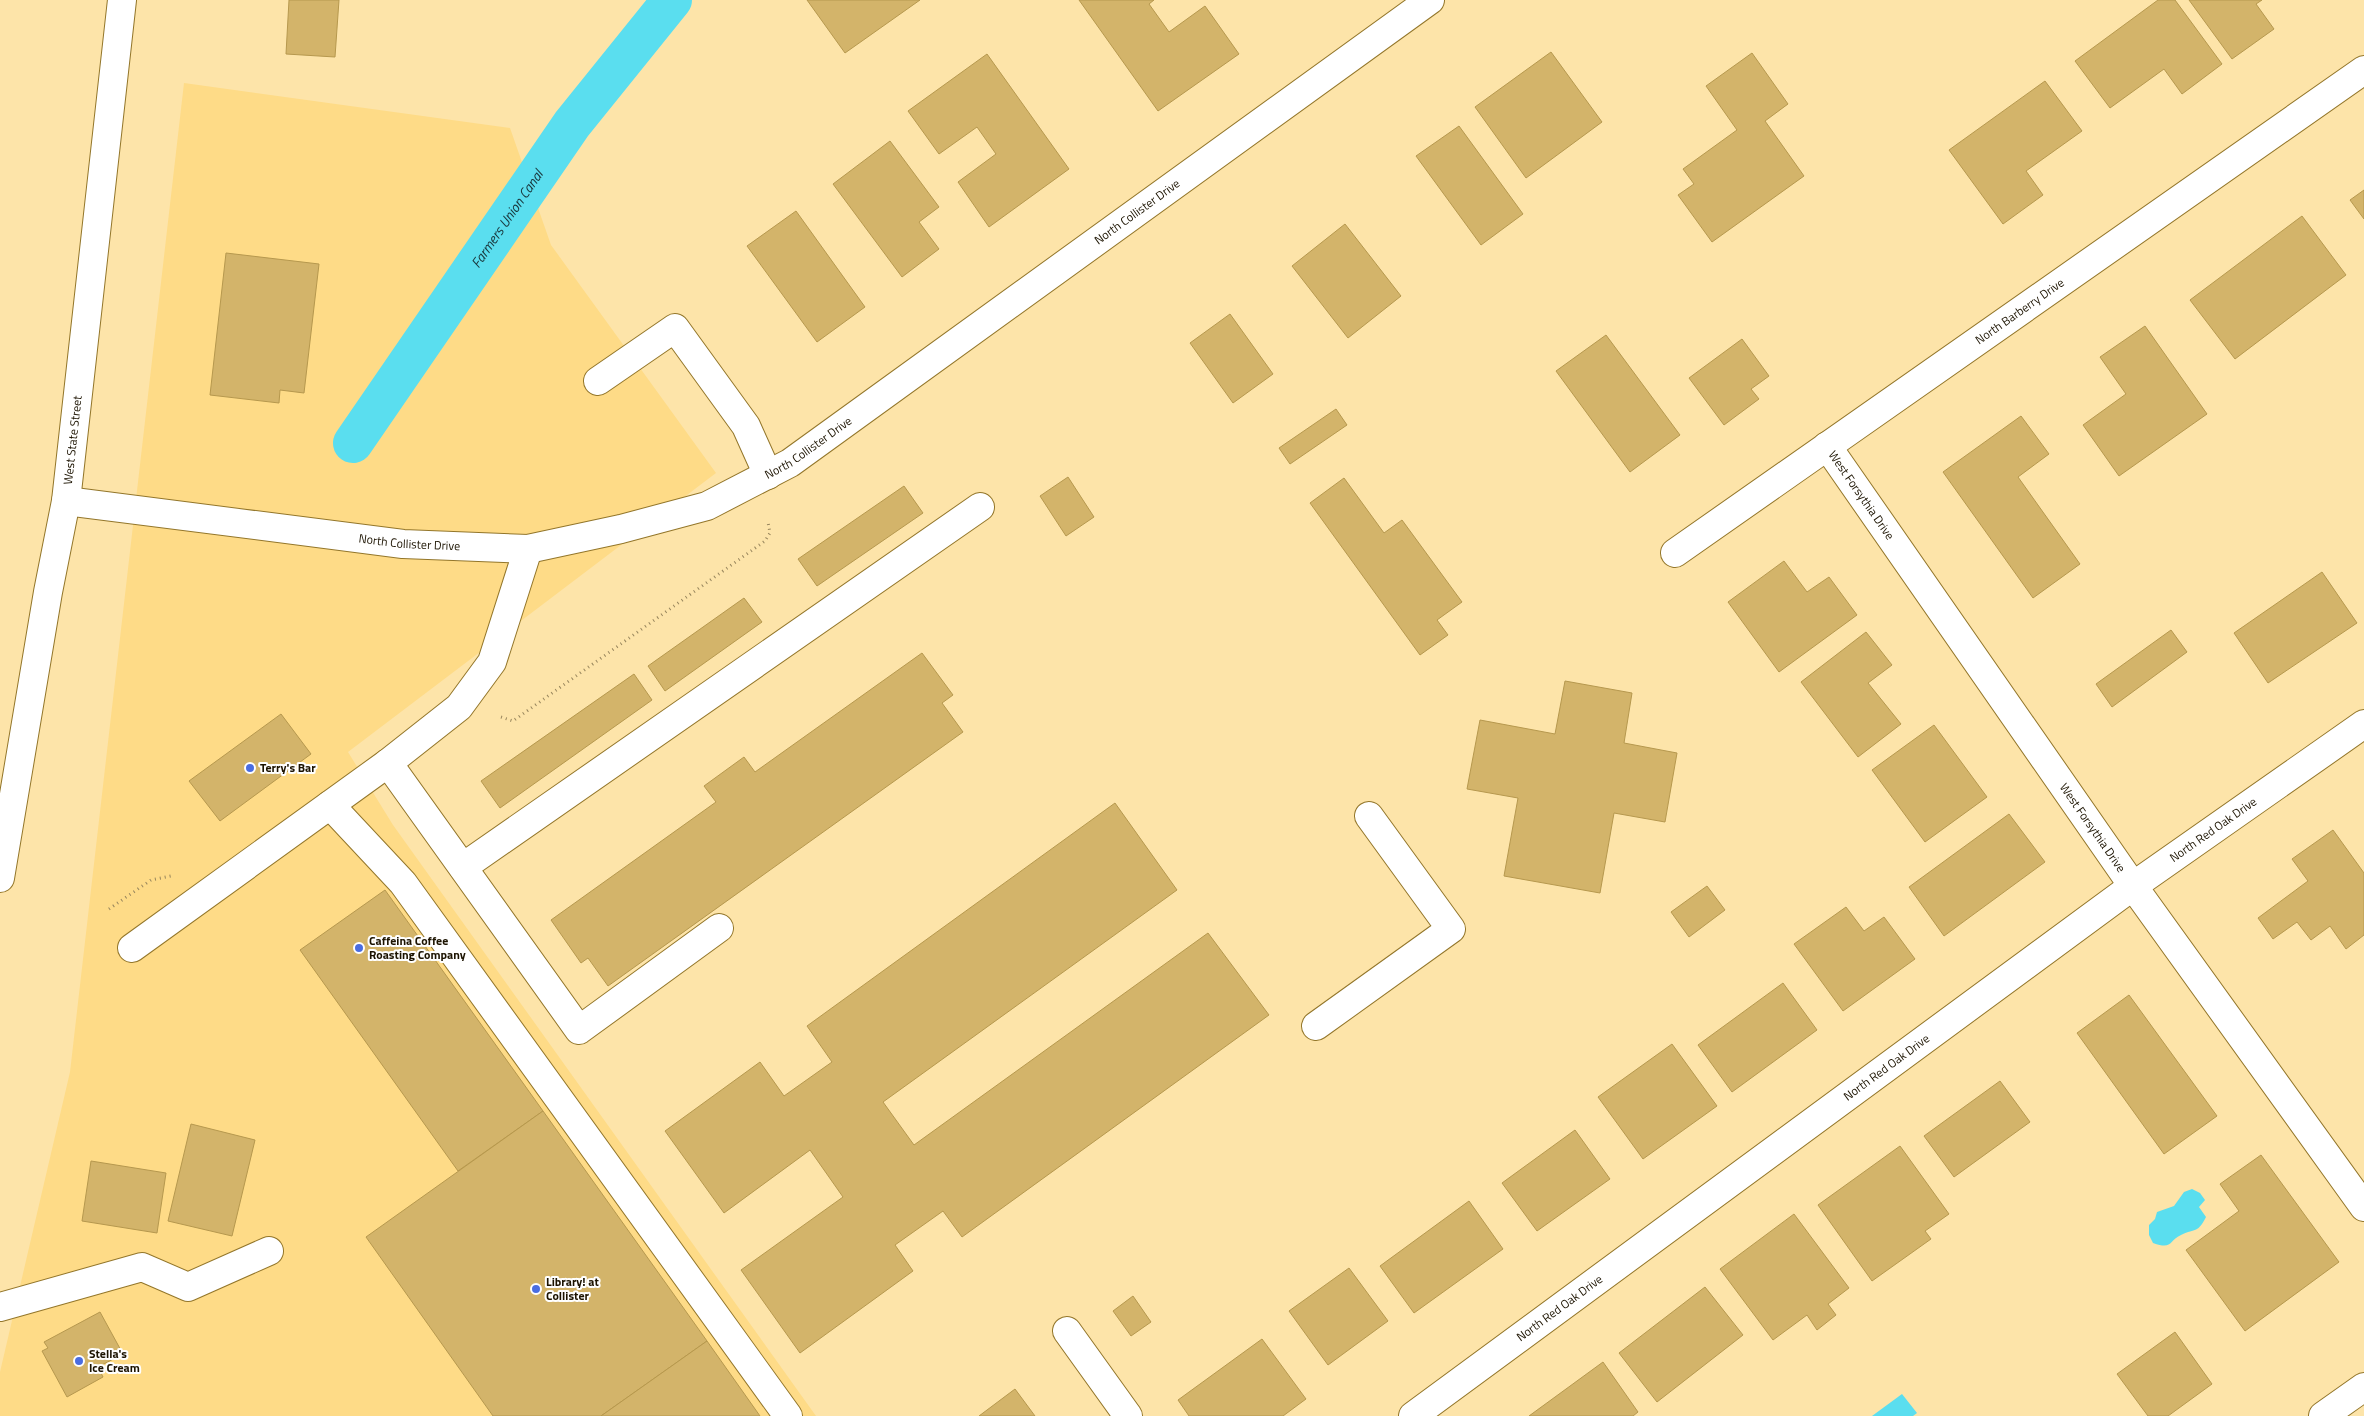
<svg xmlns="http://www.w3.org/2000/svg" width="2364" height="1416" font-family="'Titillium Web',sans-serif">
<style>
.built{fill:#fedb87}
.water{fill:#5adeef}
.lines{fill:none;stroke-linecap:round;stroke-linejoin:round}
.canal{stroke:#5adeef;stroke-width:40}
.building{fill:#d3b46a;stroke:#b6984e}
.minor-casing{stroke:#93762a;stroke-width:30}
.major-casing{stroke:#93762a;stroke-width:30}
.path{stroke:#98865d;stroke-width:3;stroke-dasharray:1 4;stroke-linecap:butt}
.minor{stroke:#fff;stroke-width:28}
.major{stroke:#fff;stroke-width:28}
.poi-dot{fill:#4a6de1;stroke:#fff;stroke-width:2}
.labels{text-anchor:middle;stroke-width:4;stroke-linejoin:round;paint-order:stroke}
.street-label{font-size:12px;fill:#1c1300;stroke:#fff}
.poi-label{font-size:12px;font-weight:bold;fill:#1c1300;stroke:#fff;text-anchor:start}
.water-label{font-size:14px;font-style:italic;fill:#19353a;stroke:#fff}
</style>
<rect width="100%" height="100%" fill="#fde4a9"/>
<path class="built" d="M184,83l326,45 41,117 165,228 -368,279 45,73 423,591h-816v-44l70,-300z"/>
<g class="water">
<path d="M2192,1189l8,4 5,7 -6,7 7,10c-8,16 -10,11 -25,18 -13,6 -8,15 -28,8l-4,-8v-10l6,-6 2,-7 17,-6 10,-14z"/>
<path d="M1902,1394l15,19 -4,3h-41z"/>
</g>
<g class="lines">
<path class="canal" id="s1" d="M353,443l219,-319 100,-124"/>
</g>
<g class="building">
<path d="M289,0h50l-4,57 -49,-3z"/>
<path d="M807,0h113l-75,53z"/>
<path d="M1079,0h75l-5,4 20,28 36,-26 34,48 -81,57z"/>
<path d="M2158,0h17l47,64 -40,30 -18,-25 -54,39 -35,-47z"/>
<path d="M2189,0h73l-6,4 18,25 -42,30z"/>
<path d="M1551,52l51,70 -76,56 -51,-71z"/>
<path d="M1752,53l36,51 -23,17 39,55 -92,66 -34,-47 16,-11 -11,-15 54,-39 -31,-44z"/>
<path d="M987,54l82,115 -80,58 -31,-45 38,-28 -19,-27 -38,27 -31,-43z"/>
<path d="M2045,81l37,50 -56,40 17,24 -40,29 -54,-74z"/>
<path d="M1459,126l64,88 -42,31 -65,-89z"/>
<path d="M890,141l49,66 -20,15 20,27 -37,28 -69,-93z"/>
<path d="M2364,190v29l-14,-19z"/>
<path d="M796,211l69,96 -48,35 -70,-96z"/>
<path d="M2302,216l44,59 -111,84 -45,-59z"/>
<path d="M1345,224l56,72 -53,42 -56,-72z"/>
<path d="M226,253l93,11 -15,129 -24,-3 -1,13 -69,-8z"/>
<path d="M1230,314l43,60 -40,29 -43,-60z"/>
<path d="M2145,326l62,88 -88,62 -36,-51 43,-31 -26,-37z"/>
<path d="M1606,335l74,100 -50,37 -74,-101z"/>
<path d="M1742,339l27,37 -18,13 8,10 -35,26 -35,-47z"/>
<path d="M1336,409l11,16 -57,39 -11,-16z"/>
<path d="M2021,416l28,38 -31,23 62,87 -47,34 -90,-126z"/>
<path d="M1068,477l26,40 -28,19 -26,-40z"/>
<path d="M1344,478l40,55 18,-13 60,82 -25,18 11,15 -28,20 -110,-152z"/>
<path d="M904,486l19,27 -106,73 -19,-27z"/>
<path d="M1784,561l23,31 22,-15 28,38 -78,57 -51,-70z"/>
<path d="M2322,572l35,51 -89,60 -34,-50z"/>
<path d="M744,598l18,24 -97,69 -17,-25z"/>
<path d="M2171,630l16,22 -75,55 -16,-23z"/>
<path d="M1866,632l26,33 -24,18 33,41 -43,33 -57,-75z"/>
<path d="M922,653l31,42 -11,8 21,29 -355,254 -20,-28 -7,5 -30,-43 165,-118 -12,-16 40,-29 11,15z"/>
<path d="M634,674l18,26 -152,108 -19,-27z"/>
<path d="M1565,681l67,12 -8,50 53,10 -12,69 -51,-9 -14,80 -96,-17 14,-78 -51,-9 13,-69 75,14z"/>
<path d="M281,714l30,40 -91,67 -31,-40z"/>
<path d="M1934,725l53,72 -62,45 -53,-72z"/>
<path d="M1115,803l62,87 -294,212 31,43 294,-212 61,82 -307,222 -19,-26 -48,34 18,26 -113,82 -59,-83 102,-73 -33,-47 -86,63 -59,-82 95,-69 24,34 48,-34 -25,-36z"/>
<path d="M2009,814l36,48 -101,74 -35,-49z"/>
<path d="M2333,830l31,43v62l-18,14 -16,-23 -19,14 -14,-18 -24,17 -15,-21 50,-37 -16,-22z"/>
<path d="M1707,886l18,24 -36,27 -18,-25z"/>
<path d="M385,890l158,221 -85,60 -158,-221z"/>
<path d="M1846,907l18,24 20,-14 31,42 -72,52 -49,-67z"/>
<path d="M1783,983l34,47 -85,62 -34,-47z"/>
<path d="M2129,995l88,121 -53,38 -87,-121z"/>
<path d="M1672,1044l45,62 -74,53 -45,-62z"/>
<path d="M2000,1081l30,41 -76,55 -30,-41z"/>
<path d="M543,1111l164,230 -106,75h-108l-127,-179z"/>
<path d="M191,1124l64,16 -23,96 -64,-15z"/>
<path d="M1575,1130l35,49 -73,52 -35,-48z"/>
<path d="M1900,1146l49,68 -24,17 6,8 -59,42 -54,-76z"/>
<path d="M2261,1155l78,107 -94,69 -59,-81 53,-39 -19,-27z"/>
<path d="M91,1161l75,12 -9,60 -75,-12z"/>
<path d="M1469,1201l34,48 -89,64 -34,-47z"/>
<path d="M1794,1214l55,74 -21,16 8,11 -19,15 -10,-15 -34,25 -53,-71z"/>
<path d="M1349,1268l39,53 -60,44 -39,-54z"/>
<path d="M1705,1287l38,48 -86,67 -38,-49z"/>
<path d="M1133,1296l18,26 -20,14 -18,-25z"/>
<path d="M100,1312l23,42 -25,13 5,10 -36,20 -25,-46 6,-3 -4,-6z"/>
<path d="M2175,1332l37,52 -44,32h-20l-31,-42z"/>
<path d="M1262,1339l44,60 -23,17h-94l-11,-16z"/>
<path d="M707,1341l53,75h-159z"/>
<path d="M1603,1362l35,50 -5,4h-104z"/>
<path d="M1015,1389l20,27h-56z"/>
</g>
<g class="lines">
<defs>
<g id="minor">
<path d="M598,381l77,-53 71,98 22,49"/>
<path id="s2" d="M1827,446l306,440 231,321"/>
<path id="s3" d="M66,501l337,43 125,5 93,-20 86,-23 83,-43 640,-463"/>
<path id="s4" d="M1675,553l689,-483"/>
<path d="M388,763l191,267 140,-102"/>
<path d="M330,805l73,78 385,533"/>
<path d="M463,867l517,-360"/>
<path d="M132,948l256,-185 71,-56 33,-45 36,-113"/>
<path d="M1316,1026l135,-97 -82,-113"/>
<path d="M0,1307l142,-40 46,20 81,-36"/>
<path d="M1067,1331l61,85"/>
<path id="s5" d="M1413,1416l720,-530 231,-162"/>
<path d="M2323,1416l41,-29"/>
</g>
<g id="major">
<path id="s6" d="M0,878l48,-286 18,-91 56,-501"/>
</g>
</defs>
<use href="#minor" class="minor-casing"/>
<use href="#major" class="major-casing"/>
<g class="path">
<path d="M501,717l12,4 252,-180 5,-8 -2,-11"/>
<path d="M109,909l42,-29 20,-4"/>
</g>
<use href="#minor" class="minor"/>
<use href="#major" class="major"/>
</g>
<g class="poi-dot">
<circle cx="250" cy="768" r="5"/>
<circle cx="359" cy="948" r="5"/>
<circle cx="536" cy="1289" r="5"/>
<circle cx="79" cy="1361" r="5"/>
</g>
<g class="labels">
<g class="street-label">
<text dy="4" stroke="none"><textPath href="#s3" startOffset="1171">North Collister Drive</textPath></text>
<text dy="4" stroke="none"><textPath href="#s4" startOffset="421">North Barberry Drive</textPath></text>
<text dy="4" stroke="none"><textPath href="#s6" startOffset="444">West State Street</textPath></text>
<text dy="4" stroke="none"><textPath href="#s3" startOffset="766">North Collister Drive</textPath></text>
<text dy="4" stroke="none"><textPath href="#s2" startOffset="60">West Forsythia Drive</textPath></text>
<text dy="4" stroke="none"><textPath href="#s3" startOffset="346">North Collister Drive</textPath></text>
<text dy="4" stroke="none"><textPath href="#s2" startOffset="465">West Forsythia Drive</textPath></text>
<text dy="4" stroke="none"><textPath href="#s5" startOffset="992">North Red Oak Drive</textPath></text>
<text dy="4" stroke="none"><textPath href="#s5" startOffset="588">North Red Oak Drive</textPath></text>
<text dy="4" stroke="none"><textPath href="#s5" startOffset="182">North Red Oak Drive</textPath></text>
</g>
<g class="poi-label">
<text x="260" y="772">Terry's Bar</text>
<text x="369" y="945">Caffeina Coffee<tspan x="369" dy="14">Roasting Company</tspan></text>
<text x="546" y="1286">Library! at<tspan x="546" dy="14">Collister</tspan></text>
<text x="89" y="1358">Stella's<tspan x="89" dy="14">Ice Cream</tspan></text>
</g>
<g class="water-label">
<text dy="5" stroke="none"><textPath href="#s1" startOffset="272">Farmers Union Canal</textPath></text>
</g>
</g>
</svg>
